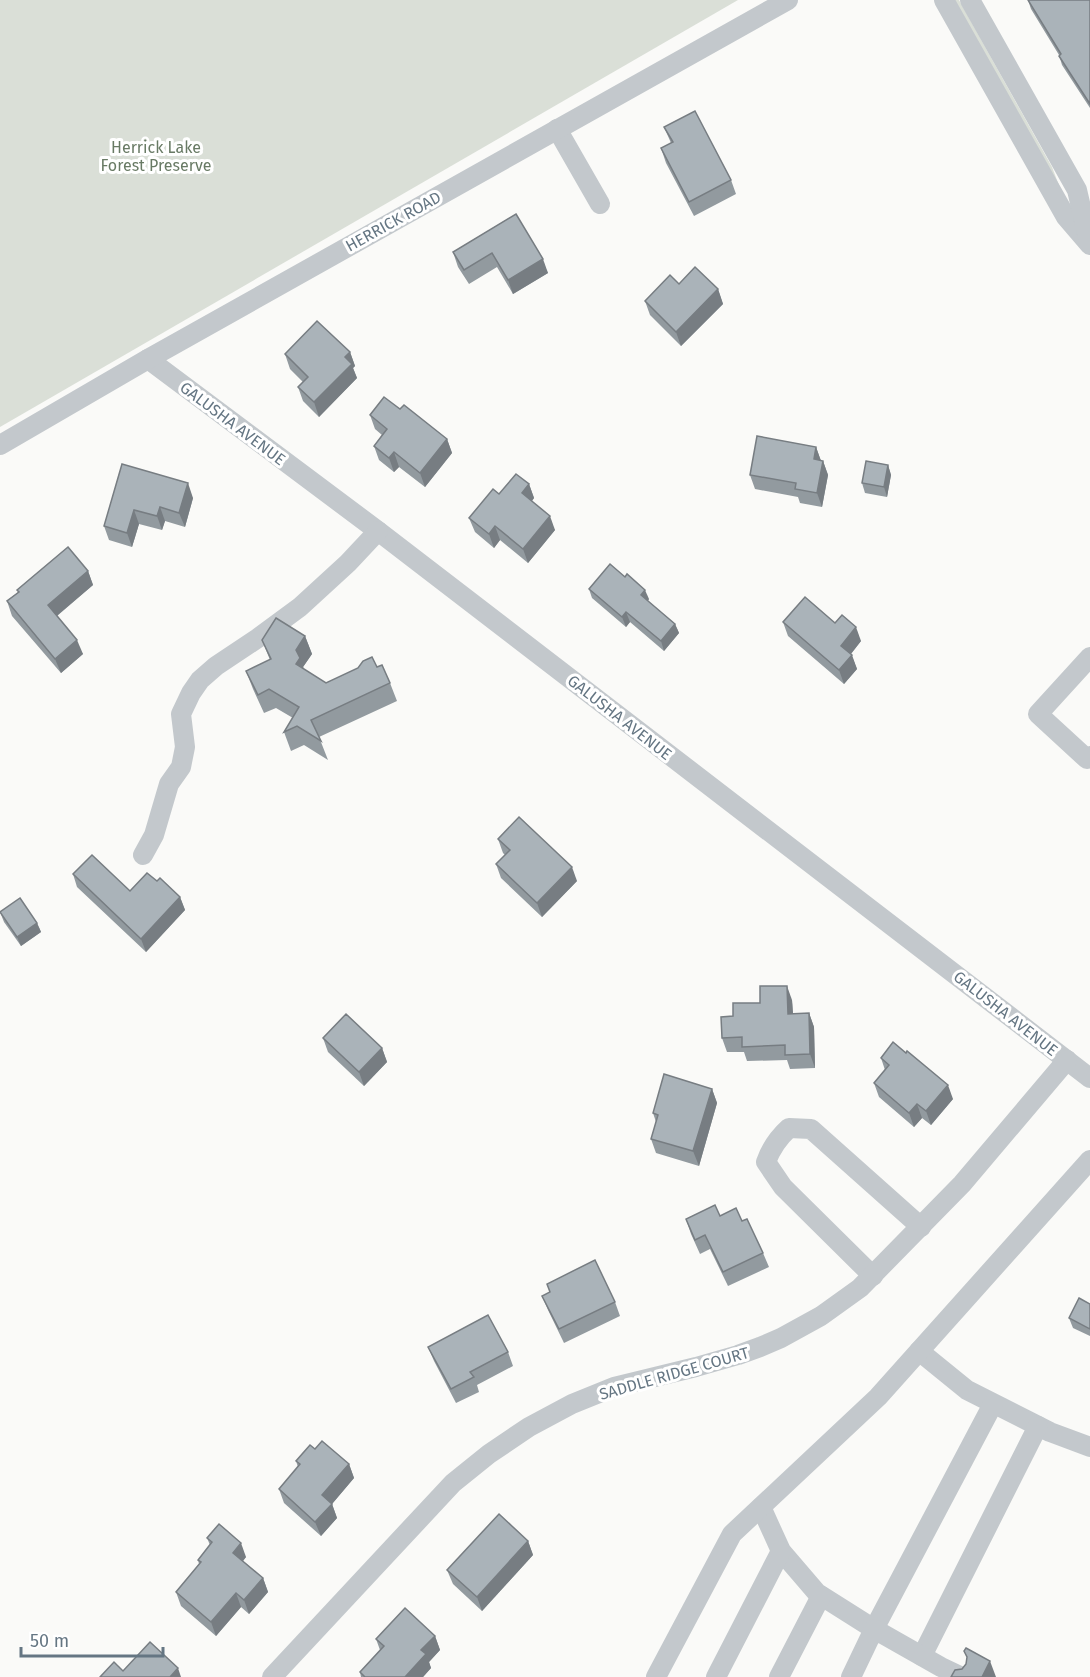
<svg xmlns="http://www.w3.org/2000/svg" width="1090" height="1677" font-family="'Fira Sans',sans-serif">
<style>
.green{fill:#dadfd7}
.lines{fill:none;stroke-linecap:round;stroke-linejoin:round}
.minor{stroke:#c3c8cc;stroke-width:20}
.wall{fill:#929a9f}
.shaded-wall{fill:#777d82}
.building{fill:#aab3b9;stroke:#777d82;stroke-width:1.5}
.labels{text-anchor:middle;stroke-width:6;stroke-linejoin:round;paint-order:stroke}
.park-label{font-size:16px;fill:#687a64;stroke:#fff}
.street-label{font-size:16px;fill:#657683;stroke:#fff}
</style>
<rect width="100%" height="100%" fill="#fafaf8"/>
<g class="green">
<path d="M0,0h738l-738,427z"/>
<path d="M951,0h8l93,167 8,21z"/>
</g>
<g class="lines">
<g class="minor">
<path d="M944,0l122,217 24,28"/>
<path d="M970,0l107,190 12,52"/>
<path d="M557,129l43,75"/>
<path d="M148,359l230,172 712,547"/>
<path d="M0,445l148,-86 640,-359"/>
<path d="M1090,657l-52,57 49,45 3,-3"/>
<path d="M143,855l11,-20 15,-51 12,-17 4,-20 -4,-33 10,-21 9,-13 16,-14 42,-28 42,-31 48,-44 30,-32"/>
<path d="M873,1276l-90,-89 -17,-25c5,-14 12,-24 23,-34l22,1 110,98"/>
<path d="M919,1351l48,39 83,42 40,15"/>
<path d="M761,1507l20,44 36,42 57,36 119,-225"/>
<path d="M922,1656l116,-230"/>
<path d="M272,1677l181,-194 36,-29 40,-27 43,-23 42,-17 82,-20 42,-12 22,-8 21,-9 40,-22 39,-28 102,-104 105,-124"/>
<path d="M656,1677l76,-143 146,-137 212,-237"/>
<path d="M716,1677l65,-126"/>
<path d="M779,1677l42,-81"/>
<path d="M851,1677l23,-48 67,38 21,10"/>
</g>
</g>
<g class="wall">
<path d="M1028,0h62v108l-28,-43 -3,-10 -28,-46z"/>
<path d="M664,127l67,53 5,14 -42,22 -28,-53 -5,-15 10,-5z"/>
<path d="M516,214l32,59 -35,21 -16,-27 -28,17 -11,-17 -5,-15z"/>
<path d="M718,289l5,15 -42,42 -31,-31 -5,-14z"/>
<path d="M350,352l5,14 -2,2 4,10 -38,39 -16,-16 -5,-14 5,-5 -13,-13 -5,-15z"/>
<path d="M400,409l47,30 5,14 -27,34 -26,-20 -5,5 -15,-12 -5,-14 8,-11 -7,-6 -5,-14z"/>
<path d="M816,447l5,14h2l5,14 -6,32 -22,-4 -2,-6 -43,-8 -5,-14z"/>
<path d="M122,464l71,34 -8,29 -20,-6 -3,9 -23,-6 -7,23 -23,-7 -5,-14z"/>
<path d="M888,465l3,10 -4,22 -22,-4 -3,-10z"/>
<path d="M529,484l5,14 -2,3 23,29 -27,33 -28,-23 -6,8 -19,-16 -6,-14 30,-24z"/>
<path d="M88,571l5,14 -36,31 26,38 -22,19 -49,-57 -5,-15 11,-9 -1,-2z"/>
<path d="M589,589l60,10 -1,2 27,23 4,9 -15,18 -34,-29 -4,5 -34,-29z"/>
<path d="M783,622l52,1 26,18 -10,13 6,15 -13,15 -56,-48z"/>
<path d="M305,636l7,18 -9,13 1,2 22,14 51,-16 13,16 7,18 -78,36 9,23 -24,-15 -13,6 -7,-19 9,-14 -17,-10 -12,5 -11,-24 -7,-18 24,-11 -8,-20z"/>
<path d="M498,839l79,42 -35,36 -41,-39 -5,-14 9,-9 -2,-2z"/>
<path d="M73,874l57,17 27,-10 23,16 5,13 -39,42 -69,-65z"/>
<path d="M0,912l37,11 4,9 -20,14 -17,-24z"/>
<path d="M792,1000l1,14 16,-1 5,14 1,41 -25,1 -3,-9 -40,1 -3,-9h-17l-5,-14 11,-22 27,-13z"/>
<path d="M323,1038l59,10 5,14 -23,24 -36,-34z"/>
<path d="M881,1058l72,41 -22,26 -9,-7 -8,9 -35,-30 -5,-14 11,-13z"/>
<path d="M712,1089l5,14 -18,63 -43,-13 -5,-14 5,-17 -3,-9z"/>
<path d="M720,1216l22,5 21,32 6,14 -41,19 -18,-37 -10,5 -9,-20 -5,-15z"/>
<path d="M547,1284l68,18 5,14 -56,27 -16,-33 -6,-14 8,-4z"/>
<path d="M1090,1304v32l-17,-8 -4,-10z"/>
<path d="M428,1347l80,5 5,14 -36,19 2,7 -23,11 -22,-42z"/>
<path d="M315,1449l34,15 5,14 -22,26 5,14 -16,18 -37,-33 -5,-14 19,-22 -2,-6z"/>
<path d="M207,1538l39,19 -3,4 20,17 5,14 -19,22 -8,-7 -25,29 -35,-30 -5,-14 23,-28 -1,-4 12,-15z"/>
<path d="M528,1541l5,14 -51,56 -29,-27 -6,-14z"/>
<path d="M435,1636l5,14 -11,12 2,6 -8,9h-62l-1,-5 20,-22 -4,-11z"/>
</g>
<g class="shaded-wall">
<path d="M543,259l5,14 -35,21 -5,-14z"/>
<path d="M718,289l5,15 -42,42 -5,-14z"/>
<path d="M350,352l5,14 -2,2 4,10 -38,39 -5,-15 31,-45z"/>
<path d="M447,439l5,14 -27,34 -5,-14z"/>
<path d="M816,447l5,14 -7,-2z"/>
<path d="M394,452l5,15 -5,5 -5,-14z"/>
<path d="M823,461l5,14 -6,32 -5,-14z"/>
<path d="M888,465l3,10 -4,22 -3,-10z"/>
<path d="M188,483l5,15 -8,29 -6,-14z"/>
<path d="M529,484l5,14 -7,9 -5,-14z"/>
<path d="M160,507l5,14 -3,9 -5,-14z"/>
<path d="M134,510l5,14 -7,23 -5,-14z"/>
<path d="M550,516l5,14 -27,33 -5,-14z"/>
<path d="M495,526l5,14 -6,8 -5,-14z"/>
<path d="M88,571l5,14 -40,34 -5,-14z"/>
<path d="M645,590l4,9 -5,6 -3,-10z"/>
<path d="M626,612l4,10 -4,5 -4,-10z"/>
<path d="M675,624l4,9 -15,18 -3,-10z"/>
<path d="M856,627l5,14 -15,19 -5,-14z"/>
<path d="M305,636l7,18 -9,13 4,9 -11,-12v-14z"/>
<path d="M77,640l6,14 -22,19 -6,-14z"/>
<path d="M852,655l5,14 -13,15 -5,-14z"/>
<path d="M572,867l5,14 -35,36 -5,-14z"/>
<path d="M180,897l5,13 -39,42 -5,-13z"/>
<path d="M37,923l4,9 -20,14 -4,-9z"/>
<path d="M787,986l5,14 2,28 -6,-14z"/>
<path d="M809,1013l5,14 1,41 -5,-14z"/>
<path d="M382,1048l5,14 -23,24 -5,-14z"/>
<path d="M948,1085l5,14 -22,26 -5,-14z"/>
<path d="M712,1089l5,14 -18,63 -6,-15z"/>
<path d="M917,1104l5,14 -8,9 -5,-14z"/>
<path d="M349,1464l5,14 -22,26 5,14 -16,18 -6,-14 7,-27z"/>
<path d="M528,1541l5,14 -51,56 -5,-14z"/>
<path d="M241,1543l5,14 -8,10 -5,-14z"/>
<path d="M263,1578l5,14 -19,22 -5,-14z"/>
<path d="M236,1593l5,14 -25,29 -5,-14z"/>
<path d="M435,1636l5,14 -11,12 2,6 -8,9h-18l16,-27z"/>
<path d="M990,1661l6,16h-14z"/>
<path d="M178,1668l3,9h-11z"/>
</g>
<g class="building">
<path d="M1028,0h62v104l-31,-48 2,-2z"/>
<path d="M695,111l36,69 -42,22 -28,-54 12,-6 -9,-15z"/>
<path d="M516,214l27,45 -35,21 -16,-27 -28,17 -11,-18z"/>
<path d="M695,267l23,22 -42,43 -31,-31 25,-26 9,9z"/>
<path d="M317,321l33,31 -5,5 7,7 -38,38 -16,-15 10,-10 -23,-23z"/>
<path d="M384,397l16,12 4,-4 43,34 -27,34 -26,-21 -5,6 -15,-12 13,-17 -17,-14z"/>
<path d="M757,436l59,11 -2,12 9,2 -6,32 -22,-4 1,-6 -46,-8z"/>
<path d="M866,461l22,4 -4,22 -22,-4z"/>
<path d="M122,464l66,19 -9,30 -19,-6 -3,9 -23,-6 -7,23 -23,-7z"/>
<path d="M516,474l13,10 -7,9 28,23 -27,33 -28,-23 -6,8 -20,-16 24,-29 6,5z"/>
<path d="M68,547l20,24 -40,34 29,35 -22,19 -48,-58 12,-9 -2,-2z"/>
<path d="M610,564l15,13 2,-3 18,16 -4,5 34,29 -14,17 -35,-29 -4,5 -33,-28z"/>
<path d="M805,597l30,26 7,-8 14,12 -15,19 11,9 -13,15 -56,-48z"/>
<path d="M276,618l29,18 -9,14 4,8 -4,6 30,19 32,-15 5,-7 9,-4 5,10 5,-2 8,18 -79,37 10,21 -24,-15 -13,6 15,-25 -30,-18 -11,6 -12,-24 25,-12 -9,-19z"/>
<path d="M519,817l53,50 -35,36 -41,-39 14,-14 -12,-11z"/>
<path d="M92,855l38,36 17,-18 10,8 3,-3 20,19 -39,42 -68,-65z"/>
<path d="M20,898l17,25 -20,14 -17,-25z"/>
<path d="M760,986h27l1,28 21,-1 1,41 -25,1v-10l-43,2v-10l-20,1 -1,-21 12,-1v-13h27z"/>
<path d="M346,1014l36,34 -23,24 -36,-34z"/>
<path d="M893,1042l13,11 1,-2 41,34 -22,26 -9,-7 -8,9 -35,-30 15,-18 -8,-7z"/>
<path d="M664,1074l48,15 -19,62 -42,-12 7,-24 -5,-2z"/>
<path d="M715,1205l5,11 16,-8 6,13 5,-2 16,34 -40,19 -18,-37 -10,5 -9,-21z"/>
<path d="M595,1260l20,42 -56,27 -17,-33 8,-4 -3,-8z"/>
<path d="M1079,1298l11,6v25l-21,-11z"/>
<path d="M488,1315l20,37 -38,20 4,5 -23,12 -23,-42z"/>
<path d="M322,1441l27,23 -27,31 10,9 -17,18 -36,-33 21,-25 -4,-3 14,-16 5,4z"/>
<path d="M499,1514l29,27 -51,56 -30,-27z"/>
<path d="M219,1524l22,19 -8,10 30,25 -19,22 -8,-7 -25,29 -35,-30 25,-30 -3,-2 14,-18 -5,-4z"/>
<path d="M405,1608l30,28 -14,14 5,4 -21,23h-40l-5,-5 24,-26 -8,-7z"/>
<path d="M150,1642l28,26 -8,9h-70l14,-15 9,9z"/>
<path d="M966,1648l24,13 -8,16h-31l4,-7 7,-1 4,-5 1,-7 -3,-6z"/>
</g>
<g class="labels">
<g class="park-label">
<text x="156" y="153">Herrick Lake<tspan x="156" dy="18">Forest Preserve</tspan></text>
</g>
<g class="street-label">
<text transform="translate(393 221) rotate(-29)" y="6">HERRICK ROAD</text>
<text transform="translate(233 423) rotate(37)" y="6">GALUSHA AVENUE</text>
<text transform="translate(620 717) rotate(38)" y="6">GALUSHA AVENUE</text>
<text transform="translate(1006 1013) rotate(38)" y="6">GALUSHA AVENUE</text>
<text transform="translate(674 1373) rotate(-16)" y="6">SADDLE RIDGE COURT</text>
</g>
</g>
<path d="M21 1647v9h142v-9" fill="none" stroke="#657683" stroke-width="3"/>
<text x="30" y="1647" font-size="18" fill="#657683" stroke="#ffffff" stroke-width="4.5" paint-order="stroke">50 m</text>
</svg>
